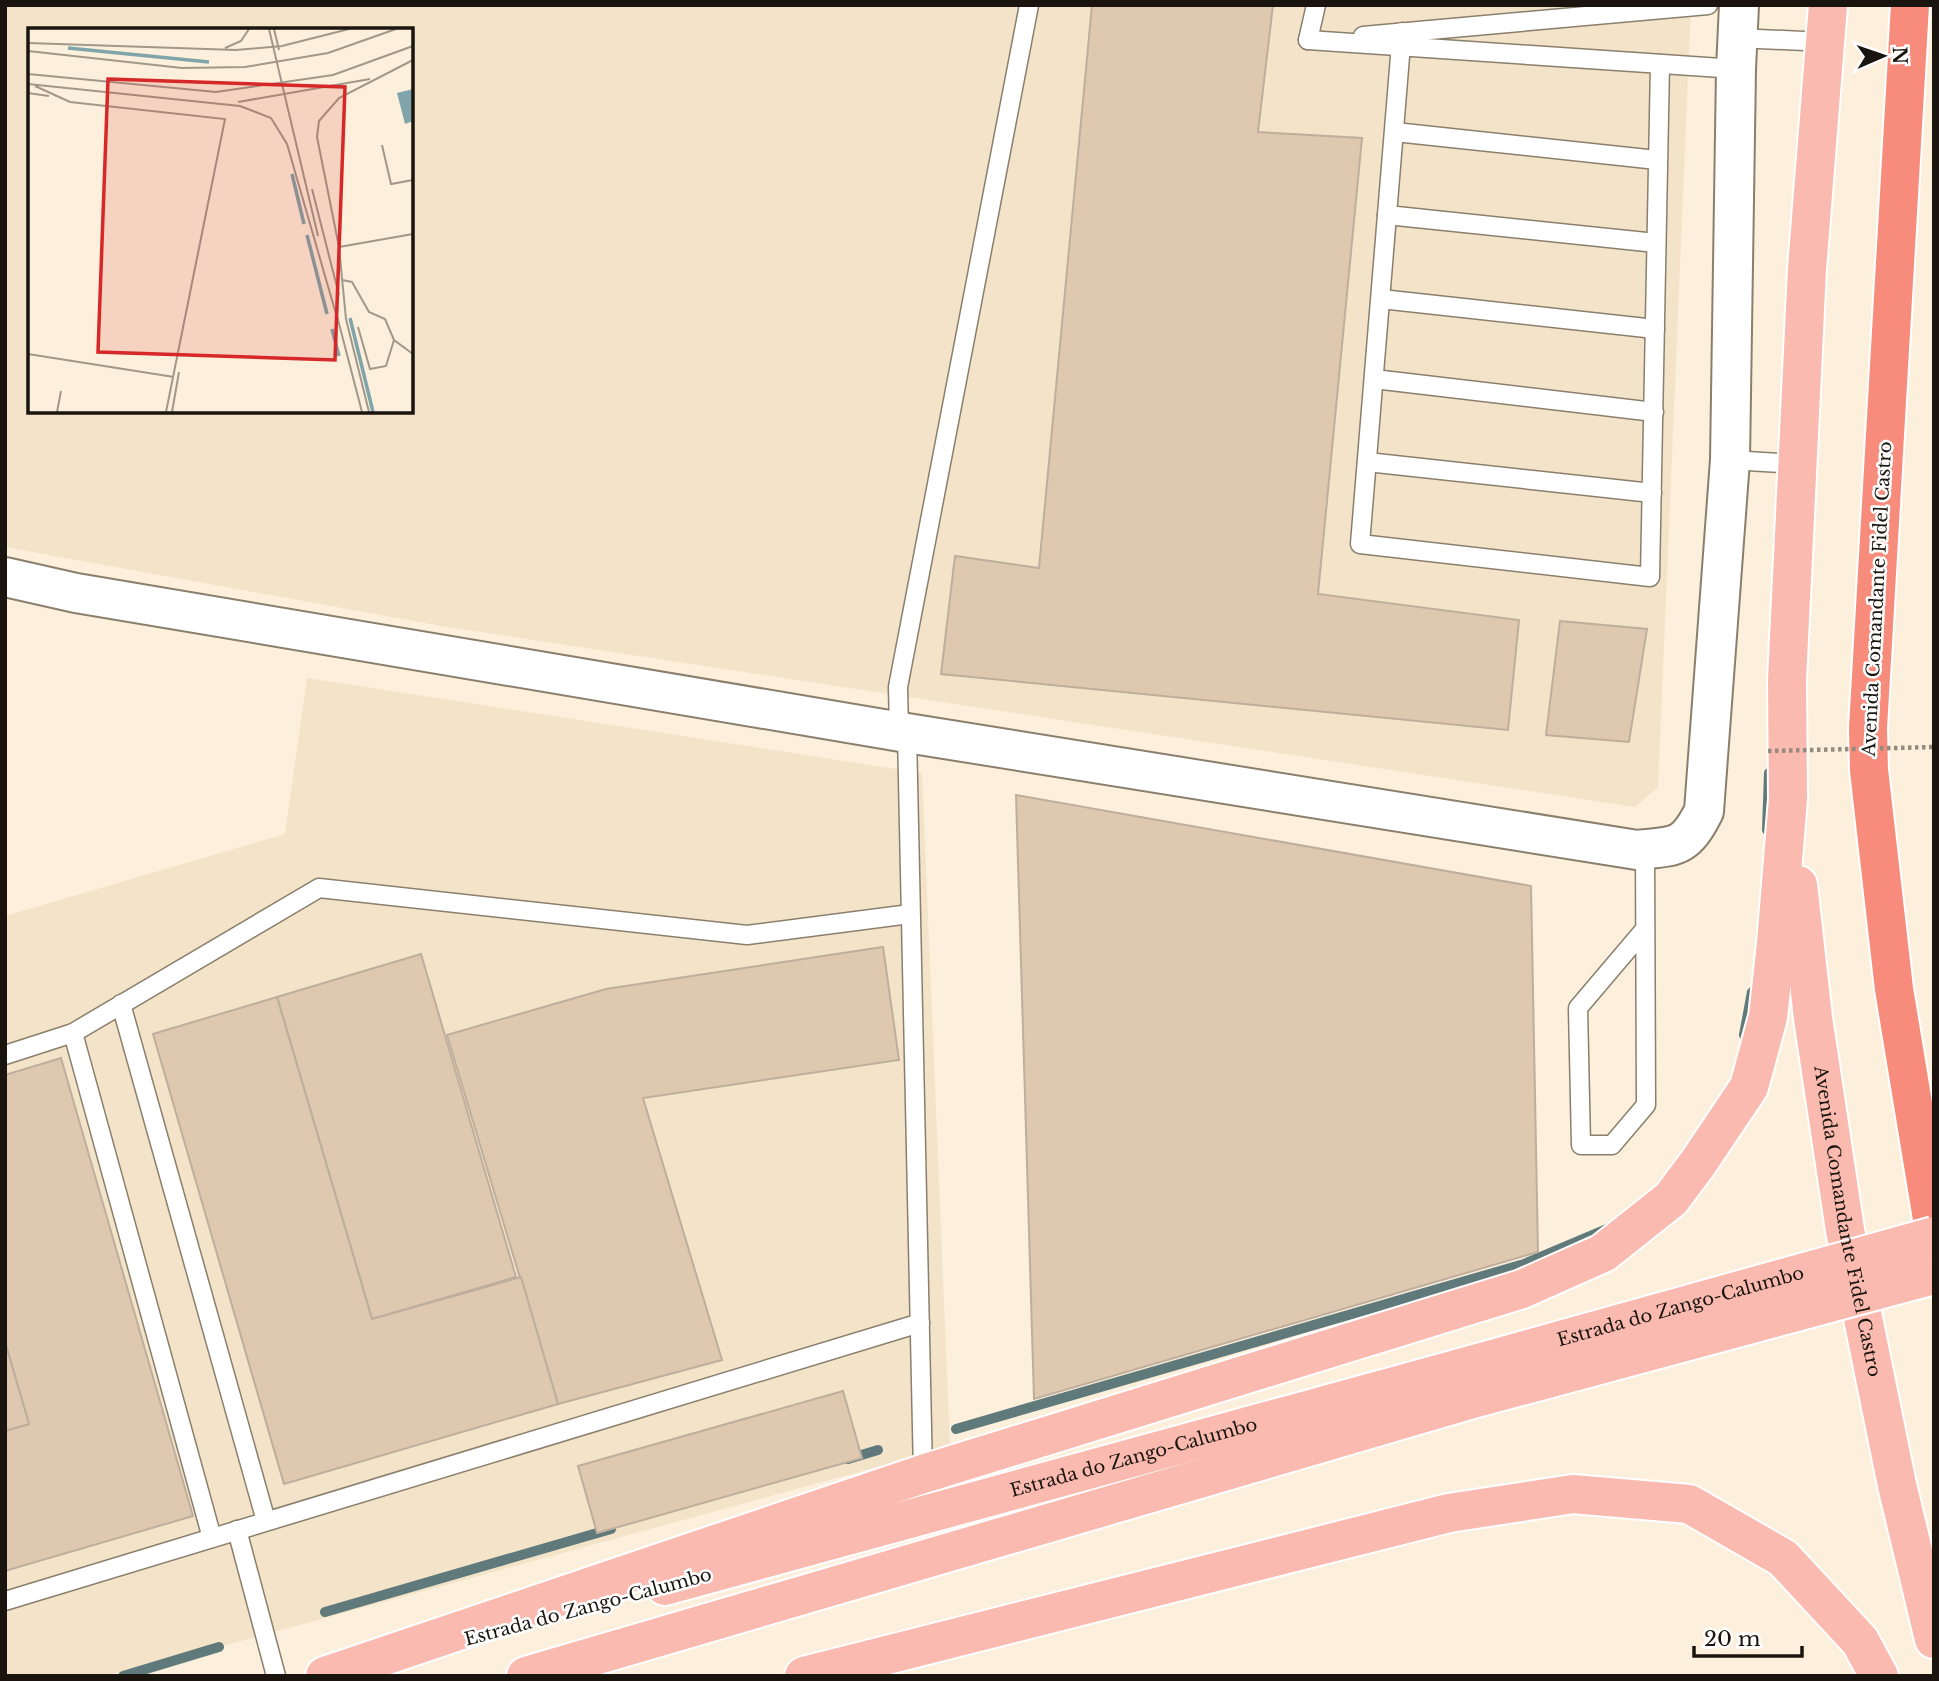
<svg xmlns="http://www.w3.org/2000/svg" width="1939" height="1681" font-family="'Libre Baskerville',serif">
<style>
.built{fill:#f3e3c8;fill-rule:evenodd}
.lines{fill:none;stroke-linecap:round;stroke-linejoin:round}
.stream{stroke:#60797b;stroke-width:10}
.building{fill:#dfc8b0;stroke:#beae9d;stroke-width:2}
.service-casing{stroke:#8a7f6d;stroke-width:21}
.tertiary-casing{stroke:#8a7f6d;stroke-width:42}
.primary-casing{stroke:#fff;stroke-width:42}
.motorway-casing{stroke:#fff;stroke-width:42}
.service{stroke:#fff;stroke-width:18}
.tertiary{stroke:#fff;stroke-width:38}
.primary{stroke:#fabab0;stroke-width:38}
.motorway{stroke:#f78c7c;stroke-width:38}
.primary-bridge-casing{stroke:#fff;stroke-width:42;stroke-linecap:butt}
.path-bridge{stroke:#938b7d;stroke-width:4.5;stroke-dasharray:3.5 3.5;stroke-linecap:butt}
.primary-bridge{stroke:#fabab0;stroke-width:38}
.labels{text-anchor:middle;stroke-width:5;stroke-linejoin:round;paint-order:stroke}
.street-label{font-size:18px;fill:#19150e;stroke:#fff}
.inset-river{fill:none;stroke:#7fa4aa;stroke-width:3.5}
.inset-road{fill:none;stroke:#a1988a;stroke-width:2}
.view{fill:#d62828;fill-opacity:0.15;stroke:#d62828;stroke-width:3.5}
.inset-edge{fill:none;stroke:#19150e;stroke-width:3.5}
</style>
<rect width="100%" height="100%" fill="#fcf0dc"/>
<g class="built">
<path d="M5,5h1686l-33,782 -23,20 -1188,-180 -442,-80zM30,30h381v381h-381z"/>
<path d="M307,678l615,95 28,674 -731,200 -115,29h-99v-760l280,-82z"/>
</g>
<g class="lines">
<g class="stream">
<path d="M1767,830l2,-57"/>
<path d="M1744,1035l8,-43"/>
<path d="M956,1429l568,-165 85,-36"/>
<path d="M848,1459l30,-9"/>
<path d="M325,1612l286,-83"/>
<path d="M123,1676l96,-29"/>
</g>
</g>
<g class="building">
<path d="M1092,5h181l-15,127 104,6 -44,456 201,26 -11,110 -567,-56 14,-118 84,12z"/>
<path d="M1560,621l87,8 -18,113 -83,-7z"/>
<path d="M1016,795l515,91 7,366 -504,147z"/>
<path d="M883,947l16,113 -256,38 79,262 -164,44 -111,-369 159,-46z"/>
<path d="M421,954l95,323 -144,42 -95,-322z"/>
<path d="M277,997l95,322 149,-42 37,127 -274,80 -131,-450z"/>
<path d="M61,1058l132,458 -188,55v-140l24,-7 -24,-82v-267z"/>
<path d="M5,1342l24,82 -24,7z"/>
<path d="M843,1391l19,67 -265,75 -19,-67z"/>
</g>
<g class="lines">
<defs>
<g id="service">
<path d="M1402,32l-42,512 290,33 10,-513"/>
<path d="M1363,36l345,-31"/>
<path d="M1737,38l88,4"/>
<path d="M1308,40l428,29"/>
<path d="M1308,40l8,-35"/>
<path d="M1395,132l262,28"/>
<path d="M1387,215l269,28"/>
<path d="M1381,299l274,30"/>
<path d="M1374,379l280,33"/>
<path d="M1730,460l68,4"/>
<path d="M1367,462l285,31"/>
<path d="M899,731l-1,-44 131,-682"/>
<path d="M907,733l16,741"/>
<path d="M1645,929l-67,79 3,137h31l34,-40 -1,-256"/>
<path d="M121,1004l145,517"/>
<path d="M73,1033l139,505"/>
<path d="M5,1055l68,-22 246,-145 428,47 163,-21"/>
<path d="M237,1530l39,146"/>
<path d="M5,1601l915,-278"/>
</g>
<path id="tertiary" d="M5,577l71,16 831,140 730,117c39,-4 48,-1 67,-39l26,-351 6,-391 3,-64"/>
<g id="primary">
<path id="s1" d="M1798,885l15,133 32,212 52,255 37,154"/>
<path id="s2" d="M665,1586l795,-218"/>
<path d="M325,1676l598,-202 599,-185 81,-36 68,-54 27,-36 51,-76 19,-70 8,-73 12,-145 -1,-119 20,-411 21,-264"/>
<path d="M526,1676l943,-276"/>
<path d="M804,1676l645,-163 124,-19 116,10 94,54 77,83 19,35"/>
</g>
<path id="motorway" d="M1910,5l-42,723 1,42 25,219 40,242"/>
</defs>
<use href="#service" class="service-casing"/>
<use href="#tertiary" class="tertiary-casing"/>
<use href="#primary" class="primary-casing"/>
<use href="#motorway" class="motorway-casing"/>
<use href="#service" class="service"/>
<use href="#tertiary" class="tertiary"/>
<use href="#primary" class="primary"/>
<use href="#motorway" class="motorway"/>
<defs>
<g id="primary-bridge">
<path id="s3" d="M1460,1368l474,-132"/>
<path d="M1469,1400l465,-125"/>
</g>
</defs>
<use href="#primary-bridge" class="primary-bridge-casing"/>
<path class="path-bridge" d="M1768,751l166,-4"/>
<use href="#primary-bridge" class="primary-bridge"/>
</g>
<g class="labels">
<g class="street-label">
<text transform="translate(1877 599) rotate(-87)" y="6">Avenida Comandante Fidel Castro</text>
<text dy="6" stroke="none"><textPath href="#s1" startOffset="340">Avenida Comandante Fidel Castro</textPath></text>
<text dy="6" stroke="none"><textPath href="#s3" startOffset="229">Estrada do Zango-Calumbo</textPath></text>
<text dy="6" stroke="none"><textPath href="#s2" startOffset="486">Estrada do Zango-Calumbo</textPath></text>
<text transform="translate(588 1607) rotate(-15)" y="6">Estrada do Zango-Calumbo</text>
</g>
</g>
<g transform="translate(28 28)">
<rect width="385" height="385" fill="#fcf0dc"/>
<path d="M385,61v32l-8,3 -8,-31z" fill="#7fa4aa"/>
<path class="inset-river" d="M40,20l141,14M264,146l12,50M279,207l20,79M322,290l23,94M304,301l7,27"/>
<path class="inset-road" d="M241,1l49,207M246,1l5,21M0,15l208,7 46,-4 67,-17M197,20l16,-7 8,-12M0,23l154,17 63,-1 83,-14 68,-24M0,46l188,18 117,-17 80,-29M0,56l212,22 31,12 16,26 51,177M7,58l35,16 155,17 -59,293M0,65l21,3M210,74l132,-23M354,117l9,39 22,-4M284,161l27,106M311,219l74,-13M314,252l10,2 17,30 16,7 9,21 19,14M309,288l25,96M330,299l12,42 16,-3 8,-26M0,326l146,23M29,384l4,-21M144,384l7,-40M341,384l-23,-93 -7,-72 -22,-110 2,-16 20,-23 74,-38"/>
<path class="view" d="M80,51l237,8 -10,273 -237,-8z"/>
<rect width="385" height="385" class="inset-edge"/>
</g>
<rect width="1939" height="1681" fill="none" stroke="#19150e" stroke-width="14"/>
<g transform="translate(1883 56) rotate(88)" stroke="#ffffff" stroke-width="5" paint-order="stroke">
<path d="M0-5L12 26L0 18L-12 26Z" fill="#19150e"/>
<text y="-10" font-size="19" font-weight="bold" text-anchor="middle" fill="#19150e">N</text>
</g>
<path d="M1694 1646v10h108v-10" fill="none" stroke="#19150e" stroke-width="3.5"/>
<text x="1704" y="1646" font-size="21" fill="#19150e" stroke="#ffffff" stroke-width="5" paint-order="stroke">20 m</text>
</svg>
